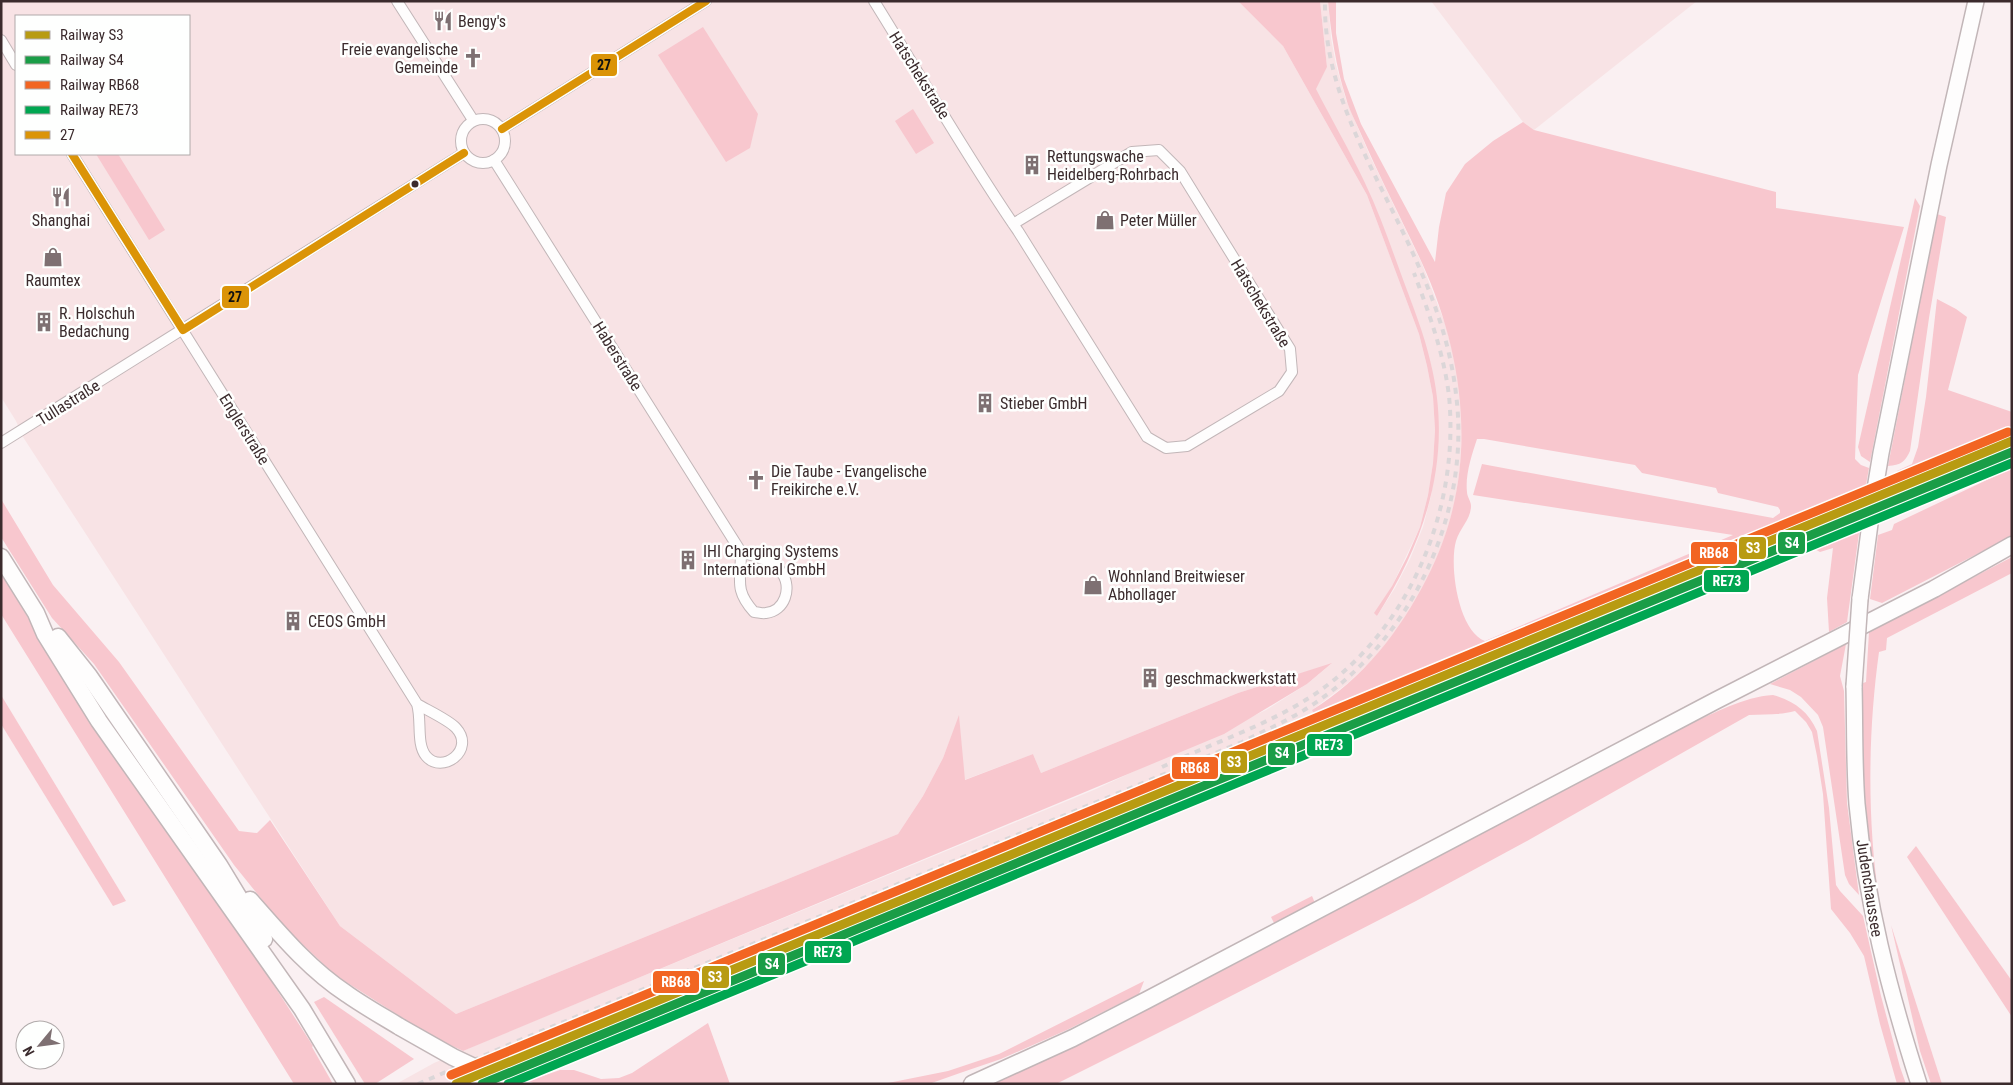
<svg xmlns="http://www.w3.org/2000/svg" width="2013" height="1085" font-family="'Roboto Condensed',sans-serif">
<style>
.built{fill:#f8e3e5;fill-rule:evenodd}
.green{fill:#f8c7ce;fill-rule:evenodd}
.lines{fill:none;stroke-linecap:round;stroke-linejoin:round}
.minor-casing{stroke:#c2b6b8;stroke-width:12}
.secondary-casing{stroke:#c2b6b8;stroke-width:18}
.primary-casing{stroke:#c2b6b8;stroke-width:19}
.minor{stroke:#fefdfd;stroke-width:10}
.secondary{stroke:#fefdfd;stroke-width:15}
.primary{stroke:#fefdfd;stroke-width:16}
.rail{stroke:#dbd6d8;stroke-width:4;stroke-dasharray:6 6;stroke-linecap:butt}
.secondary-bridge-casing{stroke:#c2b6b8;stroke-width:18;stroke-linecap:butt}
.primary-bridge-casing{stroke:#c2b6b8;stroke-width:19;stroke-linecap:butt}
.secondary-bridge{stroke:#fefdfd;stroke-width:15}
.primary-bridge{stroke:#fefdfd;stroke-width:16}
.bus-1-casing{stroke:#fefffe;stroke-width:11}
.bus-1{stroke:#db9407;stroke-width:8}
.rail-1-casing{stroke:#fefffe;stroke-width:12}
.rail-2-casing{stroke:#fefffe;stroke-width:12}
.rail-3-casing{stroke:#fefffe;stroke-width:12}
.rail-4-casing{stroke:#fefffe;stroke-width:12}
.rail-1{stroke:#b89b12;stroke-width:9}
.rail-2{stroke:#1a9d47;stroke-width:9}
.rail-3{stroke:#f26522;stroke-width:9}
.rail-4{stroke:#00a651;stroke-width:9}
.bus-dot{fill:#3b2b2d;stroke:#fefffe;stroke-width:2}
.labels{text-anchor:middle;stroke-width:5;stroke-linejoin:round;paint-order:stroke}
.poi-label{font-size:16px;fill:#3b2b2d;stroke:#fefffe;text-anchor:start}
.street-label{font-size:16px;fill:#3b2b2d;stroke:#fefffe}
.line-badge{stroke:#fefffe;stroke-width:2}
.badge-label{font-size:14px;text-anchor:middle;font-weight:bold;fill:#fff}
.pale-badge-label{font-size:14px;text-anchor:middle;font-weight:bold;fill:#111}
</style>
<rect width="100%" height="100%" fill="#faf0f2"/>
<g class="built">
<path d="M1,1h1237l45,45 84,149 52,139 8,32 6,31 2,33 -2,33 -5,32 -8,32 -28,59 -17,27 2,3 18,-28 15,-29 13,-32 8,-31 5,-33 2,-33 -2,-33 -5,-32 -20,-64 -56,-138 -40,-74 12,-22 -7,-66h8l3,37 5,27 10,35 24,56 52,108 24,62 9,35 6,35 1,36 -2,35 -5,36 -10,34 -13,33 -16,31 -20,30 -22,27 -26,25 -36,27 5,11 695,-286v20l-1522,629h-94l38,-21 76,-32 586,-242 170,-79 41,-26 24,-20 -93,29 -197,80 -8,-19 -69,26 -5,-63 -16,41 -20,38 -25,38 -442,180 -116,-88 -317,-489 -7,-16 -15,-24zM16,16h173v138h-173z"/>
<path d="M1431,1h266l-163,129 -11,-8z"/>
</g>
<g class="green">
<path d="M1238,1h82l7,66 -11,22c16,31 34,62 49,94 14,29 25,61 36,91 11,30 23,59 30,90 22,92 -4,174 -54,252l-3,-3 18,-27 15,-29 13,-30 8,-32 5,-32 2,-33 -2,-33 -6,-31 -8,-32 -52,-139 -84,-149z"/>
<path d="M1328,1h8v32l8,46 17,45 74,138 4,-35 7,-34 19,-29 28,-23 30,-19 11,8 242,62v16l128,19 -46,148 -3,84 6,6 8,3 -5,28 -547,226 -5,-12c51,-31 88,-79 115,-132 52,-101 41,-214 -5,-315 -20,-43 -42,-85 -61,-129 -5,-12 -12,-24 -15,-36 -10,-32 -15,-63 -18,-97zM1477,439h7l151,26 7,8 74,15 2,5 60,14 2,3v3l-7,5 -291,-54 -9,31 260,40 -248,106c-27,-10 -36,-76 -29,-100 4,-13 15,-22 15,-35 0,-5 -4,-9 -4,-14 -2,-17 5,-38 10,-53z"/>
<path d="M703,27l55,87 -8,34 -24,14 -68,-107z"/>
<path d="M913,109l21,34 -18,11 -21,-33z"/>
<path d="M96,154h22l47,76 -16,10z"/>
<path d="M1915,198l5,8 -50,256 -9,-6 -3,-9z"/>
<path d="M1937,214l9,3 -17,101 -19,133c-5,11 -9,14 -22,15z"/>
<path d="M1937,299l19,10 11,8 -19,73 64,22v14l-117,51 2,-6 15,-7 6,-17 8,-50z"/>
<path d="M2012,455v7l-119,56 -14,5 2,-13z"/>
<path d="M2012,468v68l-130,67 -12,-4 8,-64 14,-5 2,-6z"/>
<path d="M1,499l52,86 66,77 120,169 18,2 13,-13 70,106 116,88 442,-180 25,-38 20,-38 16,-43 6,65 68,-26 8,19 197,-80 94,-30 -25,21 -83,50 -761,317 -32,-15 -96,-61 -51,-48 -50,-62 -140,-201 -42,-46 -51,-81z"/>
<path d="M1853,521l-29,18 -198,80 -383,161 -386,158 -97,44 -25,14 -5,-12z"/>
<path d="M1859,533l-12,89 -18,10 -2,-34 6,-50 -13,4 -7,-4 14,-2 19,-11z"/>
<path d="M2012,557v16l-125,65 -1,12 -7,2c-11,79 -12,168 0,247 5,36 16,72 24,108l-21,-69 -15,-103 -5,-89 1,-63 3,-1 3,-50z"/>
<path d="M1,573l92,152 148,209 72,112 -1,1 21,37h-39l-293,-470z"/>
<path d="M1846,644l-6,32 4,15 3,112 12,92 -10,-11 -4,-9 -22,-148 -5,-12 -17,-18 -11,-7 -20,-6z"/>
<path d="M1,695l125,206 -13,5 -112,-182z"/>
<path d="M1773,695c21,6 35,16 44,36l12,77 7,77 4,6 23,25 18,80 19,71 6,17h-9l-17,-60 -16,-68 -14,-23 -19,-24 -8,-115 -6,-38 -5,-24 -6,-10 -11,-11c-14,4 -30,3 -46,4l-222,126 -111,60 -228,117 -132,66h-63l103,-49 141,-72 450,-238c28,-12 56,-28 86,-30z"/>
<path d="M1916,846l96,135v36l-105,-160z"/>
<path d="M1312,896l3,7 -41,20 -3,-6z"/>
<path d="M1891,925l51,159h-11l-11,-33z"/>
<path d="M1144,981l-5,13 -70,35 -68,30 -41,14 -31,11h-46l65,-13 51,-17z"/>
<path d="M324,997l90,62 -39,25h-10l-51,-82z"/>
<path d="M708,1023l22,61h-194l-8,-3 32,-11h14l27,9 18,-1 13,-5z"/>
<path d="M564,1053l3,6 -61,25h-16z"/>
</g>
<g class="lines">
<defs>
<g id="minor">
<path d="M397,1l76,119"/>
<path d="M874,1c48,77 93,156 144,230l129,206 19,11 21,-2 92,-55 13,-19 -2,-23 -110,-178 -21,-21 -27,2 -119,72"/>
<path d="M1,40l15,25"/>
<circle cx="483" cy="141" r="22"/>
<path d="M502,129l204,-128"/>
<path d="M72,154l345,550c5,16 -1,40 9,52 16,19 50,-6 30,-28 -7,-8 -29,-18 -39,-24"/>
<path d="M494,160l247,392c0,28 -7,38 13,60 4,0 8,2 12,1 19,-2 26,-25 16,-40 -8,-13 -28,-17 -41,-21"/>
<path d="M1,443l463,-290"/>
</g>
<g id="secondary">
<path d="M1860,599l13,-98 8,-48 58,-288 37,-164"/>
<path d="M1854,686c1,39 0,79 3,118 9,98 32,186 62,280"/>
</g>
<g id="primary">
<path d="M1,557l35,56 9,21 54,87 203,288 45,75"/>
<path d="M58,637l31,39 130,189 45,74"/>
<path d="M250,900c30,34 59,69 97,94 17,12 35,22 53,33"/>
<path d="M972,1084l101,-46 74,-38 568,-299 219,-112 78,-44"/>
</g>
</defs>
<use href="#minor" class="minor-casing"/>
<use href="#secondary" class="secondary-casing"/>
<use href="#primary" class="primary-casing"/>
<use href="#minor" class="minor"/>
<use href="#secondary" class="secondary"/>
<use href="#primary" class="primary"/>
<g class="rail">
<path d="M1162,767c50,-24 104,-41 150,-71 97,-64 148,-186 137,-300 -5,-42 -20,-83 -35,-123"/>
<path d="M418,1084l97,-42 727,-300c26,-13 52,-24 76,-41 96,-66 153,-190 138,-307 -5,-44 -19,-87 -37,-127 -37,-86 -96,-169 -94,-266"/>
</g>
<defs>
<path id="secondary-bridge" d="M1854,686l6,-87"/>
<path id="primary-bridge" d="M400,1027l53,30 57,27"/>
</defs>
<use href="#secondary-bridge" class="secondary-bridge-casing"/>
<use href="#primary-bridge" class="primary-bridge-casing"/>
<use href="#secondary-bridge" class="secondary-bridge"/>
<use href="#primary-bridge" class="primary-bridge"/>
<defs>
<g id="bus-1">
<path d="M502,129l204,-128"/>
<path d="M72,154l111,176 281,-177"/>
</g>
</defs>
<use href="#bus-1" class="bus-1-casing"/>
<use href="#bus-1" class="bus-1"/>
<defs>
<path id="rail-1" d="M456,1084l1556,-643"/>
<path id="rail-2" d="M482,1084l1530,-632"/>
<path id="rail-3" d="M451,1075l1557,-643"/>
<path id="rail-4" d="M508,1084l1504,-621"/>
</defs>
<use href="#rail-1" class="rail-1-casing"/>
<use href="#rail-2" class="rail-2-casing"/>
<use href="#rail-3" class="rail-3-casing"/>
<use href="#rail-4" class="rail-4-casing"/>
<use href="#rail-1" class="rail-1"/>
<use href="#rail-2" class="rail-2"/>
<use href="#rail-3" class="rail-3"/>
<use href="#rail-4" class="rail-4"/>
</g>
<defs>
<symbol id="restaurant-bare" viewBox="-9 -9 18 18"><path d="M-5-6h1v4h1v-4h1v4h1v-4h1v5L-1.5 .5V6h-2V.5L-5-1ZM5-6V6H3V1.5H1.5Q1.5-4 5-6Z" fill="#7e7072" stroke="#fefffe" stroke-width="2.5" paint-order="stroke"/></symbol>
<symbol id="church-bare" viewBox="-9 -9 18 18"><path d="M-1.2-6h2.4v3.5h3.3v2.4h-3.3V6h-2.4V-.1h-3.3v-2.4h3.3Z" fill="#7e7072" stroke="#fefffe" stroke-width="2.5" paint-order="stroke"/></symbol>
<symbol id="building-bare" viewBox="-9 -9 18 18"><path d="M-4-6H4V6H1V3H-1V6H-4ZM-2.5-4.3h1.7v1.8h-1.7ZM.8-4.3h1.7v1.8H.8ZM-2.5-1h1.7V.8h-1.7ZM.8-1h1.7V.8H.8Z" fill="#7e7072" stroke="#fefffe" stroke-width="2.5" paint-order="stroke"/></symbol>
<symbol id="shop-bare" viewBox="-9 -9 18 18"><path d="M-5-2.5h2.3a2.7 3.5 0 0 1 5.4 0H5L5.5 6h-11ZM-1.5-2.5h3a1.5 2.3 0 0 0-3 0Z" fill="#7e7072" stroke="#fefffe" stroke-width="2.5" paint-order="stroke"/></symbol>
</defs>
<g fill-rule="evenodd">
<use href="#restaurant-bare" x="429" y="7" width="28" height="28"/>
<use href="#church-bare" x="459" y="44" width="28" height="28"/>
<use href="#building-bare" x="1018" y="151" width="28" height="28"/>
<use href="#restaurant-bare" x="47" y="183" width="28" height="28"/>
<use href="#shop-bare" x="1091" y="206" width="28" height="28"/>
<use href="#shop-bare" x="39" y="243" width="28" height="28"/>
<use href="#building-bare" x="30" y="308" width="28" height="28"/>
<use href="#building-bare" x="971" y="389" width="28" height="28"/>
<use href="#church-bare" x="742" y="466" width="28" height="28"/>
<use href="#building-bare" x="674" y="546" width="28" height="28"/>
<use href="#shop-bare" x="1079" y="571" width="28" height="28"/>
<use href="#building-bare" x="279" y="607" width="28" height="28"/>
<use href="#building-bare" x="1136" y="664" width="28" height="28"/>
</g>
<circle class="bus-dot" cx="415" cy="184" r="4.5"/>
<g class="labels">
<g class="poi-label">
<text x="458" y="27">Bengy's</text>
<text x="458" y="55" text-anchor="end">Freie evangelische<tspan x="458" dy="18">Gemeinde</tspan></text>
<text x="1047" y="162">Rettungswache<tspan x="1047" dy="18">Heidelberg-Rohrbach</tspan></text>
<text x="61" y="226" text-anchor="middle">Shanghai</text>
<text x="1120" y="226">Peter Müller</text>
<text x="53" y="286" text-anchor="middle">Raumtex</text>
<text x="59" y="319">R. Holschuh<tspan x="59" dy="18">Bedachung</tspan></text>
<text x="1000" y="409">Stieber GmbH</text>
<text x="771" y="477">Die Taube - Evangelische<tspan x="771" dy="18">Freikirche e.V.</tspan></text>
<text x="703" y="557">IHI Charging Systems<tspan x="703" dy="18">International GmbH</tspan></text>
<text x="1108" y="582">Wohnland Breitwieser<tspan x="1108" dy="18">Abhollager</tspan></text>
<text x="308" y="627">CEOS GmbH</text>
<text x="1165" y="684">geschmackwerkstatt</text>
</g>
<g class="street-label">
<text transform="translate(920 75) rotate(58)" y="6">Hatschekstraße</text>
<text transform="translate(1261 303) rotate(59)" y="6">Hatschekstraße</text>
<text transform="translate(618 356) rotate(58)" y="6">Haberstraße</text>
<text transform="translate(68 402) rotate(-32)" y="6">Tullastraße</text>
<text transform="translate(245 429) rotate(58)" y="6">Englerstraße</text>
<text transform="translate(1870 888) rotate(81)" y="6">Judenchaussee</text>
</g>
</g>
<g class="line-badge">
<rect x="590" y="53" width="28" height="24" rx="5" fill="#db9407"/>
<rect x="221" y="285" width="29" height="24" rx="5" fill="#db9407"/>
<rect x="1777" y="531" width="29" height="24" rx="5" fill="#1a9d47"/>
<rect x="1738" y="536" width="29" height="24" rx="5" fill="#b89b12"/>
<rect x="1690" y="541" width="48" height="24" rx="5" fill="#f26522"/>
<rect x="1703" y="569" width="47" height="24" rx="5" fill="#00a651"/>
<rect x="1306" y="733" width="47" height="24" rx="5" fill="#00a651"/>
<rect x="1267" y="742" width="29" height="24" rx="5" fill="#1a9d47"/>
<rect x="1220" y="750" width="28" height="24" rx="5" fill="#b89b12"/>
<rect x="1171" y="756" width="48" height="24" rx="5" fill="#f26522"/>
<rect x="804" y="940" width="48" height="24" rx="5" fill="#00a651"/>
<rect x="757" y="952" width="29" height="24" rx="5" fill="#1a9d47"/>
<rect x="701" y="965" width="29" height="24" rx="5" fill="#b89b12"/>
<rect x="652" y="970" width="48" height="24" rx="5" fill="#f26522"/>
</g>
<g class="badge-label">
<text x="1792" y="548">S4</text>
<text x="1753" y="553">S3</text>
<text x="1714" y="558">RB68</text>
<text x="1727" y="586">RE73</text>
<text x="1329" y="750">RE73</text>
<text x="1282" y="758">S4</text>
<text x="1234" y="767">S3</text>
<text x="1195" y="773">RB68</text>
<text x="828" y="957">RE73</text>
<text x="772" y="969">S4</text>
<text x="715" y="982">S3</text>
<text x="676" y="987">RB68</text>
</g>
<g class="pale-badge-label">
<text x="604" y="70">27</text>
<text x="235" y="302">27</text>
</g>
<rect width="2013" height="1085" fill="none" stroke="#3b2b2d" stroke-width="5"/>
<rect x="15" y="15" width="175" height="140" fill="#fefffe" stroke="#b0aaaa"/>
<rect x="25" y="31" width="25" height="8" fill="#b89b12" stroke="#b0aaaa"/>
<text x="60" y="40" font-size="15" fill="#3b2b2d">Railway S3</text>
<rect x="25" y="56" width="25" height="8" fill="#1a9d47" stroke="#b0aaaa"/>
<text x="60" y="65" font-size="15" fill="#3b2b2d">Railway S4</text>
<rect x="25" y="81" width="25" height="8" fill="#f26522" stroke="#b0aaaa"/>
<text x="60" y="90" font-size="15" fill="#3b2b2d">Railway RB68</text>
<rect x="25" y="106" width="25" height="8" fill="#00a651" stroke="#b0aaaa"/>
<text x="60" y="115" font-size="15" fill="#3b2b2d">Railway RE73</text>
<rect x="25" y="131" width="25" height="8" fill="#db9407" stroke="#b0aaaa"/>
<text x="60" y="140" font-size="15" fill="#3b2b2d">27</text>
<g transform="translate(40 1045) rotate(241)"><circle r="24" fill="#fefffe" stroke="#b0aaaa"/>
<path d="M0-4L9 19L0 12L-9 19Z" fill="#7e7072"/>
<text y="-8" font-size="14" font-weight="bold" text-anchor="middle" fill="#3b2b2d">N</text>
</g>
</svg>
